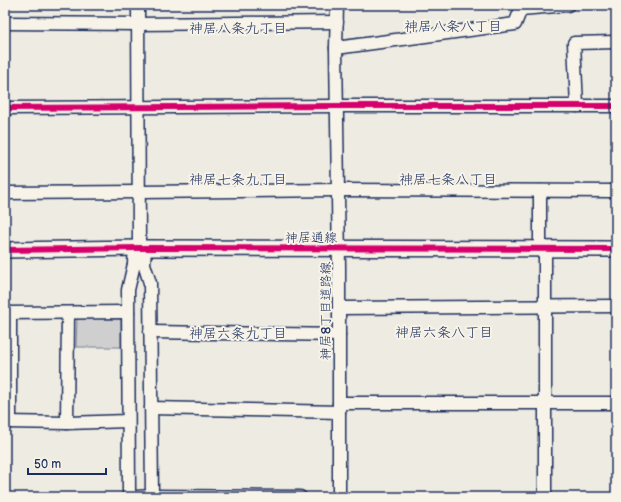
<svg xmlns="http://www.w3.org/2000/svg" width="621" height="502" font-family="'Balsamiq Sans','Klee One',sans-serif">
<style>
.green{fill:#cfcfcf;stroke:#757f96}
.lines{fill:none;stroke-linecap:round;stroke-linejoin:round}
.minor-casing{stroke:#1b2f5e;stroke-width:15}
.tertiary-casing{stroke:#1b2f5e;stroke-width:18}
.minor{stroke:#f7f3e8;stroke-width:12}
.tertiary{stroke:#f7f3e8;stroke-width:15}
.cycleway-casing{stroke:#f7f3e8;stroke-width:8}
.cycleway{stroke:#d6006c;stroke-width:6}
.labels{text-anchor:middle;stroke-width:4;stroke-linejoin:round;paint-order:stroke}
.street-label{font-size:13px;fill:#1b2f5e;stroke:#f7f3e8}
.neighbourhood-label{font-size:14px;fill:#1b2f5e;stroke:#f7f3e8}
</style>
<rect width="100%" height="100%" fill="#eeebe2"/>
<filter id="ink" filterUnits="userSpaceOnUse"><feTurbulence type="fractalNoise" baseFrequency=".025" numOctaves="2"/><feDisplacementMap in="SourceGraphic" scale="8" xChannelSelector="R" yChannelSelector="G"/><feConvolveMatrix kernelMatrix="1 2 1 2 8 2 1 2 1" color-interpolation-filters="sRGB"/></filter>
<g filter="url(#ink)">
<path class="green" d="M77,318l44,1v28h-45z"/>
<g class="lines">
<defs>
<g id="minor">
<path d="M138,5l1,243"/>
<path d="M337,5l-1,43 3,219v230"/>
<path d="M521,9l47,-4"/>
<path d="M5,23l133,1 199,-2"/>
<path d="M336,48l179,-24 6,-15 -2,-4"/>
<path d="M577,106l-3,-63 42,-1"/>
<path d="M5,108l332,-2h279"/>
<path d="M5,193l134,-1 198,-2 279,1"/>
<path d="M145,248l-1,16 6,19 2,214"/>
<path d="M540,248v-57"/>
<path d="M545,249v248"/>
<path d="M339,308l277,-2"/>
<path d="M5,313l123,-1"/>
<path d="M150,332l189,3"/>
<path d="M339,403h277"/>
<path d="M151,408l188,4"/>
<path d="M5,422l62,1 61,-2"/>
<path d="M10,422v-109"/>
<path d="M67,423l1,-110"/>
<path d="M129,497l-1,-207 6,-26 1,-16"/>
<path d="M137,497l14,-1 149,1"/>
</g>
<path id="tertiary" d="M5,250l134,-2 477,1"/>
</defs>
<use href="#minor" class="minor-casing"/>
<use href="#tertiary" class="tertiary-casing"/>
<use href="#minor" class="minor"/>
<use href="#tertiary" class="tertiary"/>
<defs>
<g id="cycleway">
<path d="M5,108l332,-2h279"/>
<path d="M5,250l134,-2 477,1"/>
</g>
</defs>
<use href="#cycleway" class="cycleway-casing"/>
<use href="#cycleway" class="cycleway"/>
</g>
</g>
<g class="labels">
<g class="street-label">
<text x="311" y="242">神居通線</text>
<text transform="translate(325 311) rotate(-90)" y="5">神居8丁目道路線</text>
</g>
<g class="neighbourhood-label">
<text x="453" y="31">神居八条八丁目</text>
<text x="238" y="33">神居八条九丁目</text>
<text x="238" y="184">神居七条九丁目</text>
<text x="448" y="184">神居七条八丁目</text>
<text x="444" y="337">神居六条八丁目</text>
<text x="238" y="338">神居六条九丁目</text>
</g>
</g>
<rect width="621" height="502" fill="none" stroke="#f7f3e8" stroke-width="20"/>
<rect x="10" y="10" width="601" height="482" fill="none" stroke="#1b2f5e" stroke-width="1.5" filter="url(#ink)"/>
<path d="M28 468v6h78v-6" fill="none" stroke="#1b2f5e" stroke-width="2"/>
<text x="34" y="468" font-size="12" fill="#1b2f5e" stroke="#f7f3e8" stroke-width="3" paint-order="stroke">50 m</text>
</svg>
